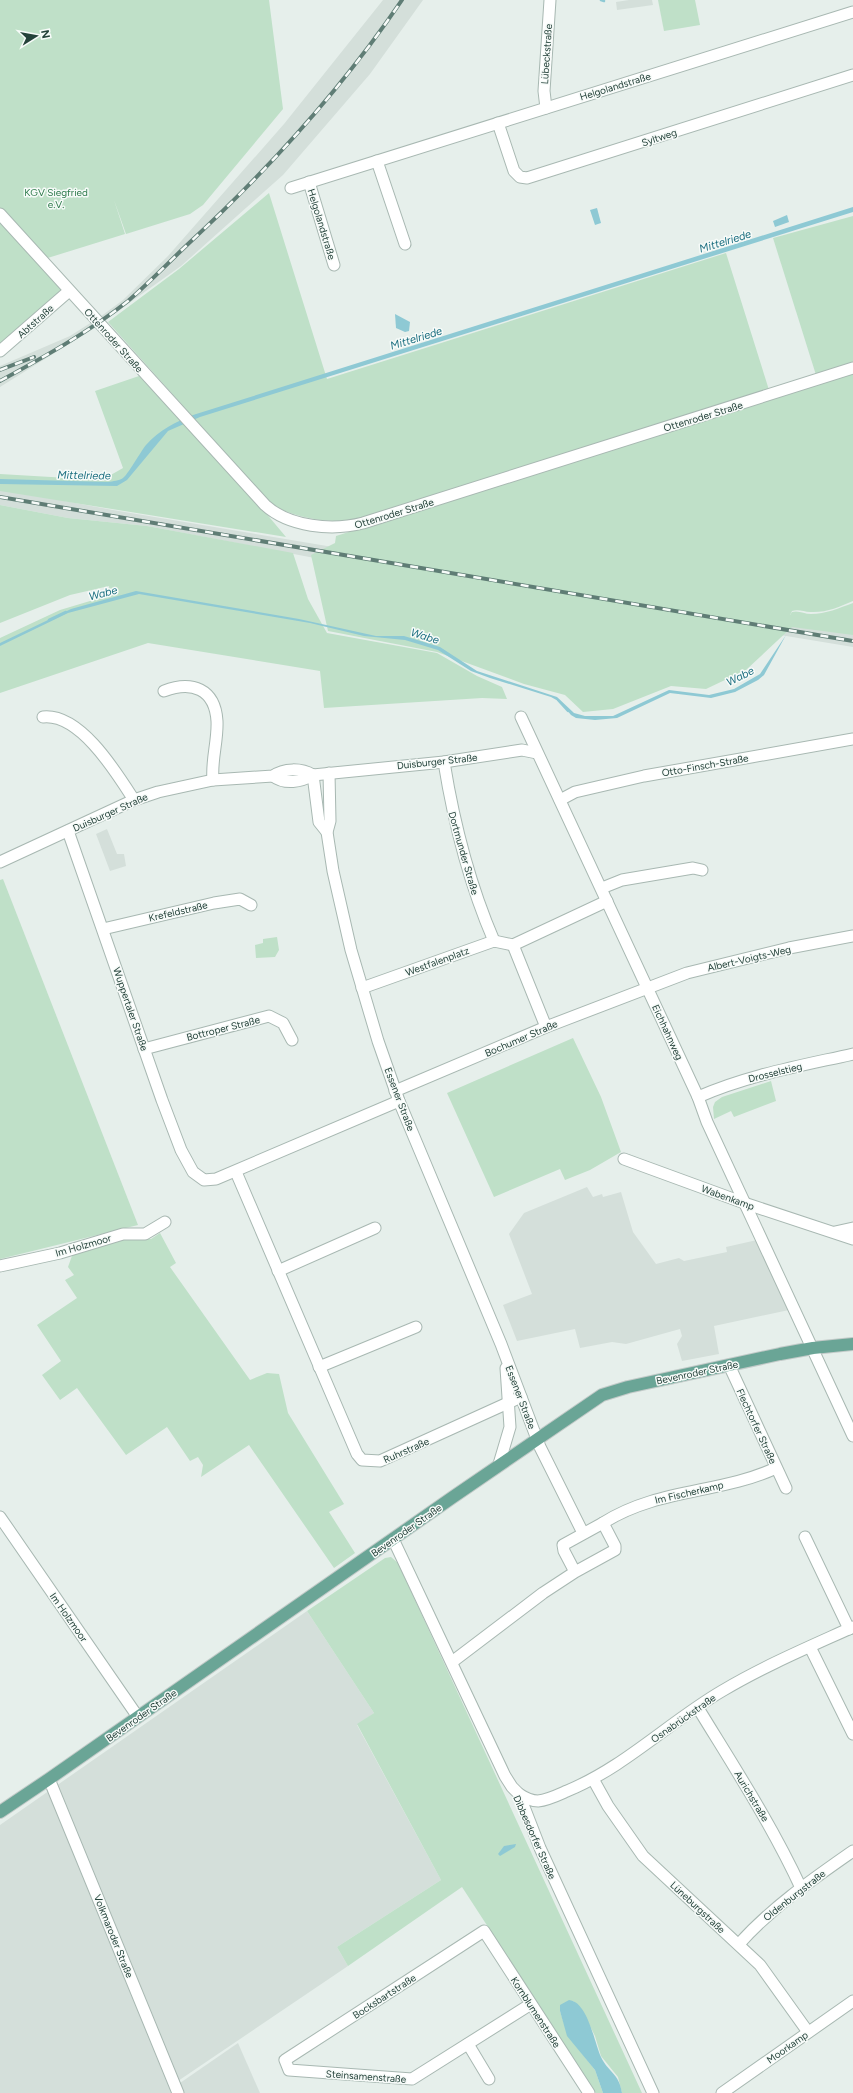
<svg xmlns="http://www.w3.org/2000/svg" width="853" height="2093" font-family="Figtree,sans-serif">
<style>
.built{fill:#d4dfda}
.green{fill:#bfe0c8}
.water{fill:#8ec9d4}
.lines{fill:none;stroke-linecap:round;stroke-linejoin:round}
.stream{stroke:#8ec9d4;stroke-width:2.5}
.minor-casing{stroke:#a8b8b2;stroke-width:13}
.major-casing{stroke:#c2cac8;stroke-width:14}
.minor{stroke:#fff;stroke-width:11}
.major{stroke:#6aa596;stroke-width:12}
.rail-casing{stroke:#5f7d75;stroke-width:4}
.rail{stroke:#f7fbf9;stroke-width:2.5;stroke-dasharray:8;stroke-linecap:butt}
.labels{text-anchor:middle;stroke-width:3;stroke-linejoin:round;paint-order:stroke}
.street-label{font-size:10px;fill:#24423a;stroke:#f7fbf9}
.park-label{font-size:10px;fill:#2d7a4b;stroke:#f7fbf9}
.water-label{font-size:11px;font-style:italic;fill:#1c6f80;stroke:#f7fbf9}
</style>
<rect width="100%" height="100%" fill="#e6efeb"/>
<g class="built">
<path d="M383,0h40l-53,74 -87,101 -102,91 -77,55 -4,-4 23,-17 45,-44 116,-132z"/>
<path d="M629,0h23l1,5 -36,5 -1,-8z"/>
<path d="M92,322l4,5 -96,60v-21l70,-30z"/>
<path d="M0,489l113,21 458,77 282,45v15l-533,-88 -173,-33 -79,-8 -68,-13z"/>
<path d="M107,829l10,25h7l2,12 -16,5 -14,-37z"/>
<path d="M587,1187l6,10 9,-3 1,3 18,-5 12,40 23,32 23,-6 5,3 43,-9 -1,-5 31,-7 32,70 -75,16 5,28 -37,7 -5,-17 5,-8 -2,-7 -54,15 -14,-2 -32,6 -5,-19 -58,12 -14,-36 29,-11 -23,-60 15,-21z"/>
<path d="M307,1611l67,102 -17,12 84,155 -104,67 11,19 -170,115 5,12h-183v-268z"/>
<path d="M238,2043l22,50h-76l-4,-10z"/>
</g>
<g class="green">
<path d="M0,0h269l14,109 -80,96 -13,9 -64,20 -12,-34 11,34 -87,27 25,29 -63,55z"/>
<path d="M658,0h37l5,25 -36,6z"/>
<path d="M269,193l58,186 399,-126 43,137 -416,131c-29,1 -54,-2 -81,-16l-164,-183 71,-53z"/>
<path d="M853,216v147l-37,12 -43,-137z"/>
<path d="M853,373v228c-14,6 -27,12 -43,11 -6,0 -11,-3 -18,-1l-2,4 2,-3c7,-2 12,2 19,2 15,0 28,-6 42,-11v32l-61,-8 -46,43 -40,19 -35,-3 -58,23 -30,3 -18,-17 -41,-11 -87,-32 -109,-21 -17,-76 24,-12 1,-7z"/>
<path d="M139,376l121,130 26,31 -286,-46v-17l102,6 21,-12 -28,-77z"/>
<path d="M0,505l68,13 79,8 146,27 15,46 19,34 110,20 40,23 25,11 5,12 -25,-1 -158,10 -4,-37 -172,-28 -148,50v-55l60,-28 50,-15 -1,-9 -39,9 -70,28z"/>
<path d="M3,879l135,346 -138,34v-379z"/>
<path d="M277,937l2,13 -4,7 -19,1 -1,-13 8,-2v-4z"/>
<path d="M573,1038l28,59 20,55 -31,18 -25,10 -5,-11 -66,28 -47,-104z"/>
<path d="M771,1081l5,20 -42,16 -3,-6 -17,8 -1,-12 2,-5 7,-5z"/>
<path d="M160,1233l16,30 -6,4 80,113 17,-7 12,1 9,39 56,91 -15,8 26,41 -21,15 -85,-123 -48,32 2,-12 -5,-8 -8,4 -23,-34 -41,28 -49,-67 -17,12 -18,-25 19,-14 -24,-36 40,-27 -12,-18 9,-5 -6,-8 5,-14 44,-14h34z"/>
<path d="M391,1557l7,6 244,530h-20l-4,-16 -17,-21 -6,-20 -12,-24 -10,-11 -13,10 8,25 27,34 8,23h-7l-134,-206 -114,79 -11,-19 104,-67 -84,-156 17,-11 -67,-102 78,-53z"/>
</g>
<g class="water">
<path d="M853,207v5l-653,205 -32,14 -41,49 -10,6 -117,-2v-5l108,3c5,-1 11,-1 15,-4 4,-2 18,-27 23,-33 13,-15 30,-23 47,-30z"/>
<path d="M597,208l4,15 -6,2 -5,-15z"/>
<path d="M787,215l2,7 -14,5 -2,-6z"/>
<path d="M395,314l15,8 -1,9 -4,1 -9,-4z"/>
<path d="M136,591l163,28 77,17h28l36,11 37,24 80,26 17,16 11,3h28l56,-26 40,5 25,-6 26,-15 26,-39 -22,40 -6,5 -23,12 -24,6 -41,-5 -53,25 -22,2 -19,-2 -5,-3 -11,-13 -9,-5 -61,-19 -19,-7 -33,-21 -33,-10 -41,-4 -54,-13 -171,-29 -71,19 -68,33v-3l71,-34z"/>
<path d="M516,1844l-1,3 -15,9 -2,-2 6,-8z"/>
<path d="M569,2000c19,2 25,42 32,57 7,15 18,16 21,36h-19l-8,-23 -28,-34 -7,-25v-6z"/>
</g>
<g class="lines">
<g class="stream">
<path d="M601,0l3,1"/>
<path d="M49,620l17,-8"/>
<path d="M558,700l10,11"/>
</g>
<defs>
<g id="minor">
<path d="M546,108l-2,-17 6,-91"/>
<path d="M498,123l16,48 6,6 7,1 326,-103"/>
<path d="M377,161l28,83"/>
<path d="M309,182l25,83"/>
<path d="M291,188l562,-176"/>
<path d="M0,214l265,291c24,22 67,26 98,18l490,-155"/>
<path d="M0,351l69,-60"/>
<path d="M164,691c28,-11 51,-2 53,30 1,20 -6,39 -4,59"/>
<path d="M43,717c37,-4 73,55 91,83"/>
<path d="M521,717l177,380 9,25 146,314"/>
<path d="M444,762c10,62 25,121 50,179"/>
<path d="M329,773l1,48 -3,11 6,39 18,79 27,91 21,60 102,243 39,103 43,86"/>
<path d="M313,775l6,47 8,10"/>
<path d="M273,776c12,9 28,6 40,-1l131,-13 78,-12 15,3"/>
<path d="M560,800l15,-8 69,-16 209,-37"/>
<path d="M68,831l94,269 19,50 12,22 11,8 12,-1 183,-78"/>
<path d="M0,862l134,-62 24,-8 55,-12 60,-4c11,-8 28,-8 40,-1"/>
<path d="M602,888l20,-8 71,-12 9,2"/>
<path d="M103,929l111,-26 26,-4 11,6"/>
<path d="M513,945l33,82"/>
<path d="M362,988l132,-47 19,4 94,-44"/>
<path d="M144,1049l125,-33 14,7 9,17"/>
<path d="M395,1091l151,-64 141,-54 102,-25 64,-12"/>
<path d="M698,1097c50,-22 102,-31 155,-43"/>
<path d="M624,1159l123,45 106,35"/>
<path d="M236,1172l121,282 5,6 18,1 141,-64"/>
<path d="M835,1232l18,-4"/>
<path d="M0,1266l60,-13 63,-19h22l20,-12"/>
<path d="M278,1271l97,-43"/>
<path d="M729,1365l57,123"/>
<path d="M319,1367l97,-40"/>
<path d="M499,1464l11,-37 -4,-59"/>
<path d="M0,1517l138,200"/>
<path d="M603,1523c55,-35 117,-29 173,-55"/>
<path d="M805,1537l44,92"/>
<path d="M393,1539l112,237 7,11 7,7 21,54 113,245"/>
<path d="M810,1647l43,87"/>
<path d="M452,1662l91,-69 32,-21 40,-22v-4l-12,-23 -40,22 1,6 11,21"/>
<path d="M698,1708c36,59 74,117 103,180"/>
<path d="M49,1779l129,314"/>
<path d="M593,1779l15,27 35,50 117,109 48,67"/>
<path d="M519,1794c6,4 12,7 19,7 10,-1 20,-6 29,-10 58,-24 102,-69 155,-100 42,-25 87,-44 131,-64"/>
<path d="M739,1944c33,-37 74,-65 114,-93"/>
<path d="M531,2004l-119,75 -123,-9 -4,-10 199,-129 105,162"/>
<path d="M468,2044l21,35"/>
<path d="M722,2093l131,-92"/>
</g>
<path id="major" d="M0,1812l49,-33 404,-282 149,-102 26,-8 152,-33 33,-6 40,-4"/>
</defs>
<use href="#minor" class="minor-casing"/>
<use href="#major" class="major-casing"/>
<use href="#minor" class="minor"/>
<use href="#major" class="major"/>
<defs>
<g id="rail">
<path d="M0,370l34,-13"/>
<path d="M0,381c44,-24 89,-49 128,-80 21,-18 40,-38 59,-56 80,-74 154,-155 215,-245"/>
<path d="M0,497l853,144"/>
</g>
</defs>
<use href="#rail" class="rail-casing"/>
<use href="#rail" class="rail"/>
</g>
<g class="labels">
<g class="street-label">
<text transform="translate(546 54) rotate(-86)" y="4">Lübeckstraße</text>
<text transform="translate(615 86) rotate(-17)" y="4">Helgolandstraße</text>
<text transform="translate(659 137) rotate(-18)" y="4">Syltweg</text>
<text transform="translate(322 224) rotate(73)" y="4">Helgolandstraße</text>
<text transform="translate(35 321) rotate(-42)" y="4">Abtstraße</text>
<text transform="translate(114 340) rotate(48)" y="4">Ottenroder Straße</text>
<text transform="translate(703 416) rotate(-17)" y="4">Ottenroder Straße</text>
<text transform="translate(394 513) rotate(-17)" y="4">Ottenroder Straße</text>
<text transform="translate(437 761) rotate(-6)" y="4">Duisburger Straße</text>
<text transform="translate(705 765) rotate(-10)" y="4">Otto-Finsch-Straße</text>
<text transform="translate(110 812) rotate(-24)" y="4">Duisburger Straße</text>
<text transform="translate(464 853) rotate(74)" y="4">Dortmunder Straße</text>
<text transform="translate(178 911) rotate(-13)" y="4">Krefeldstraße</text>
<text transform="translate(749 958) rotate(-13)" y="4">Albert-Voigts-Weg</text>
<text transform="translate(437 961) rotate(-20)" y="4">Westfalenplatz</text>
<text transform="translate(131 1009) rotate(71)" y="4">Wuppertaler Straße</text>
<text transform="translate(223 1028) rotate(-14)" y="4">Bottroper Straße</text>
<text transform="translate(668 1032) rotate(65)" y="4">Eichhahnweg</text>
<text transform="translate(521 1038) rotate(-23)" y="4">Bochumer Straße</text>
<text transform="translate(775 1072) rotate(-14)" y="4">Drosselstieg</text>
<text transform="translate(400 1099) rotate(69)" y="4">Essener Straße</text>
<text transform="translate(728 1197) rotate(20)" y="4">Wabenkamp</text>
<text transform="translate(83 1245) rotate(-16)" y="4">Im Holzmoor</text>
<text transform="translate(697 1372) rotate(-12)" y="4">Bevenroder Straße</text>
<text transform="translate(521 1397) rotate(69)" y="4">Essener Straße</text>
<text transform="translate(757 1426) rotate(65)" y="4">Flechtorfer Straße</text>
<text transform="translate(406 1450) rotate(-24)" y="4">Ruhrstraße</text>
<text transform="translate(689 1492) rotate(-13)" y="4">Im Fischerkamp</text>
<text transform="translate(406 1530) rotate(-35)" y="4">Bevenroder Straße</text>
<text transform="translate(69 1617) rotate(55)" y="4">Im Holzmoor</text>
<text transform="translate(141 1715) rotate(-35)" y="4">Bevenroder Straße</text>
<text transform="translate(683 1718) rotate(-35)" y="4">Osnabrückstraße</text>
<text transform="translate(752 1796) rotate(59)" y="4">Aurichstraße</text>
<text transform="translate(535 1837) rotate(66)" y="4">Dibbesdorfer Straße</text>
<text transform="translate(794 1895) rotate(-38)" y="4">Oldenburgstraße</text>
<text transform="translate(698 1907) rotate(43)" y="4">Lüneburgstraße</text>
<text transform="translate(114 1936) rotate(68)" y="4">Volkmaroder Straße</text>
<text transform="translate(384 1996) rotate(-33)" y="4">Bocksbartstraße</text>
<text transform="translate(536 2012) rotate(57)" y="4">Kornblumenstraße</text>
<text transform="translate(787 2047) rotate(-35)" y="4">Moorkamp</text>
<text transform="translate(366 2076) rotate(4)" y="4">Steinsamenstraße</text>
</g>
<g class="park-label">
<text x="56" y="196">KGV Siegfried<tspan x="56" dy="12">e.V.</tspan></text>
</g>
<g class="water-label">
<text transform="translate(725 241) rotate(-17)" y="4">Mittelriede</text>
<text transform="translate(416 338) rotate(-17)" y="4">Mittelriede</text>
<text transform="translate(84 475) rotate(1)" y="4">Mittelriede</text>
<text transform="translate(103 593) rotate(-15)" y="4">Wabe</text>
<text transform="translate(425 636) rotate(17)" y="4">Wabe</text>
<text transform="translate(740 676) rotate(-27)" y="4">Wabe</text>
</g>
</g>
<g transform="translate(36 36) rotate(79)" stroke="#f7fbf9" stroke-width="3" paint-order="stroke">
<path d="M0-3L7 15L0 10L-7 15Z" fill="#24423a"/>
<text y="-6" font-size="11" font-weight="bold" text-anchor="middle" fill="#24423a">N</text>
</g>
</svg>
